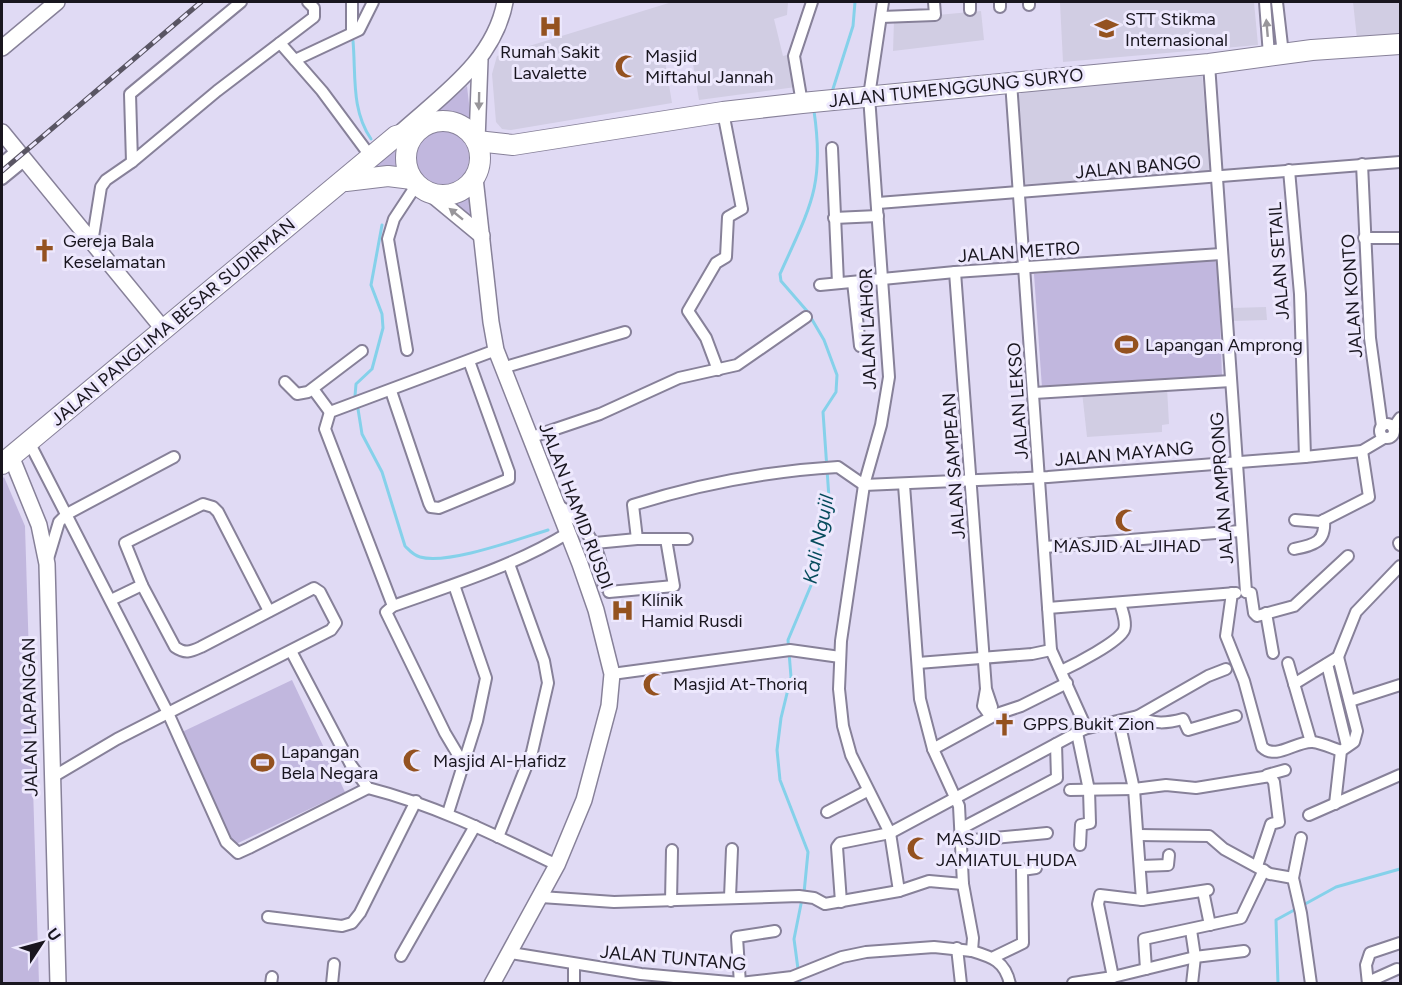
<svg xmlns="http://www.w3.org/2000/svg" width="1402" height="985" font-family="Figtree,sans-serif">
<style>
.education{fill:#d1cde3}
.green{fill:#c1b7de}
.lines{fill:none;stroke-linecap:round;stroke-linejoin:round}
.stream{stroke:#85d1ea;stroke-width:3}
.street-casing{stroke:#878199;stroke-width:14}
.secondary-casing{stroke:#878199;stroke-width:18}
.highway-casing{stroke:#878199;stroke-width:22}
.street{stroke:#fff;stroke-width:10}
.secondary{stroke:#fff;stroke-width:15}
.highway{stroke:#fff;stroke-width:20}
.rail-casing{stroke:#595563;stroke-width:5}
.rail{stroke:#ede8fd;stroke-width:3;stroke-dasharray:9;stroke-linecap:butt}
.oneway{fill:#98969a}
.labels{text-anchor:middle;stroke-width:6;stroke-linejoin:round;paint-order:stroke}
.poi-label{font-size:18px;fill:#19161f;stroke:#ede8fd;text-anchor:start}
.street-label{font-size:18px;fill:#19161f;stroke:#ede8fd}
.water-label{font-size:20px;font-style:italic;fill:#064b5c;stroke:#ede8fd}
</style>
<rect width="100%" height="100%" fill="#e0daf4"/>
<g class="education">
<path d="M672,2h116l-1,13 -13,4 9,37 8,-2 5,33 -97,13 -9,-54 -26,9 8,48 -161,27 -9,-1 -6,-7 -4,-48 5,-18z"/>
<path d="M1080,2h174l4,43 -195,17 -3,-59z"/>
<path d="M1353,2h47v31l-43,6z"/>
<path d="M981,11l3,29 -91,11 1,-32z"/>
<path d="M1202,74l8,94 -6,7 -179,9 -7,-88 5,-5z"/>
<path d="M1266,307l1,13 -35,1 -1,-13z"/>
<path d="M1167,388l2,36 -7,1v7l-75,5 -5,-45z"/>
</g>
<g class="green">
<path d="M467,86l4,36 -14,-8 -19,-3z"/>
<circle cx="441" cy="158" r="28"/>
<path d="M396,148v21l-34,3z"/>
<path d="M471,195l2,18 -3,2 -18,-11z"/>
<path d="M1213,259l5,5 4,112 -180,12 -8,-114z"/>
<path d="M4,477l21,49 14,457h-37v-504z"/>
<path d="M292,680l53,112 -111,53 -52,-113z"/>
</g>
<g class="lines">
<g class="stream">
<path d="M353,41c3,34 -2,69 18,98"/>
<path d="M832,92l21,-66 2,-24"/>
<path d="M355,396l1,-12 16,-15 11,-41 -1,-14 -11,-29 11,-60"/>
<path d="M358,409l4,25 20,38 23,74c5,5 8,9 15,11 28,8 98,-18 128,-27"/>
<path d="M804,893l4,-41 -28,-72 -3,-30 4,-32 10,-41 -3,-37 24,-57 13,-63 4,-22 -6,-86 13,-20 1,-17 -13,-35 -17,-29 -26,-30 -1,-7c30,-67 45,-88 34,-163"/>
<path d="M800,984l-6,-45 8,-40"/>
<path d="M1278,984l-2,-64 60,-33 64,-18"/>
</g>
<defs>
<g id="street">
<path d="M241,2l-111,92 2,68 85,-71 97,-74v-9l-6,-6"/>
<path d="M352,2v30"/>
<path d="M883,2l-14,94 20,281 -8,48 -17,60 -23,156 -2,48 4,37 8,29 39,78 9,58"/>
<path d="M970,2v8"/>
<path d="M1000,2v5"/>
<path d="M1029,2v3"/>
<path d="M1265,2l4,53"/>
<path d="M1277,2l6,52"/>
<path d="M881,17l54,-2 -1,-13"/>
<path d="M280,43l42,48 49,66"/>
<path d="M295,60l64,-30 14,-28"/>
<path d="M1209,64l37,528"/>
<path d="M802,103l-8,-47 18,-54"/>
<path d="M832,148l6,135"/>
<path d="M2,163l14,-12"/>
<path d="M1362,164l8,174 12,88"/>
<path d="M1289,170l11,124 5,163"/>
<path d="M2,179l22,-18"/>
<path d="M878,203l522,-41"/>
<path d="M834,218l44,-2"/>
<path d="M1364,238h36"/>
<path d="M92,243l9,-56 5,-7 26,-18"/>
<path d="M955,272l31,417 6,18 -4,6 -5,-7 3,-17"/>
<path d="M853,282l7,64"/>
<path d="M820,285l135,-13 266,-18"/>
<path d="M407,350l-19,-111 6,-20 23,-35"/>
<path d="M502,368l123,-36"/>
<path d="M718,370l-12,-32 -18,-27 28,-48 10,-6 2,-40 14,-8 -19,-97"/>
<path d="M285,382l12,12 11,-2 54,-41"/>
<path d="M313,389l17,23"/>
<path d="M391,391l38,112 2,4 8,1 70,-29v-7l-40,-111"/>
<path d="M1034,393l197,-12"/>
<circle cx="1387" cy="431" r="7"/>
<path d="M1393,428l7,-10"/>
<path d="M529,438l71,-24 79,-36 58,-13 69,-48"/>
<path d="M29,442l139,271 58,129 12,11 11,-5 119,-60"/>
<path d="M864,485l184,-8 257,-20 57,-6 22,-13"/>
<path d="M904,485l16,214 13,50 26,57 4,78 10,54 -1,13c20,6 33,10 38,33"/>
<path d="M557,504c29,20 46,46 47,82"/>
<path d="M1295,520l25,2 49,-25 -7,-46"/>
<path d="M637,539l-4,-34c66,-21 136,-34 205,-38l26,18"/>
<path d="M595,543l42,-4h50"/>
<path d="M1399,543l1,2"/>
<path d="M1045,547l195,-16"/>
<path d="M1294,549c19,-4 32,-6 30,-29"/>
<path d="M47,562l12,-40 8,-8 107,-57"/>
<path d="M142,585l-17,-42 78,-39 10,3 5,5 51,99"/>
<path d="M609,592l65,-6 -8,-47"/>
<path d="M1246,592l5,1 3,20 3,3 37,-10 54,-50"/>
<path d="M1232,593l-6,43 18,45 18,66c14,14 35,-7 51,-5 9,1 19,6 28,9"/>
<path d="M393,606l-68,-177 5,-17 166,-62"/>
<path d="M1048,608l188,-15"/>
<path d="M1266,613l7,40"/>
<path d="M291,651l60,114 17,23c67,17 127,47 189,77"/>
<path d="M918,663l114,-9 19,-4"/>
<path d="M1288,663l23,79"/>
<path d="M1327,664l20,82"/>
<path d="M1061,671c13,-6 58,-29 63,-41 3,-7 -2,-20 -4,-27"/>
<path d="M612,674l178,-24 50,7"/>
<path d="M1294,684l44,-27 18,-45 44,-46"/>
<path d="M1350,701l50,-16"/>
<path d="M1138,716c15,9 30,7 45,3l5,11 48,-14"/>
<path d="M1119,721l15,68 8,111"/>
<path d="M1084,729l54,-13 70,-40 18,-7"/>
<path d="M1077,733l12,57 1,33 -9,2 -1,20"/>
<path d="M933,749l64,-35 24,-8 46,-23"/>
<path d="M464,765l-19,-32 -59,-121 7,-6c59,-21 121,-40 175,-73"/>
<path d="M1267,775l18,-5"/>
<path d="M51,778l66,-39 214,-109 5,-7 -16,-31 -6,-4 -113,59c-11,5 -16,7 -26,0l-33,-62 -31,15"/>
<path d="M1070,790l64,-1 32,-4 30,3 74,-12 4,6 5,40 -8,2 -14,42"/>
<path d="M1335,804l6,-53 13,-9 3,-11 -19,-74"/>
<path d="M827,812l40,-21"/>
<path d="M448,813l29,-92 9,-43 -32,-93"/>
<path d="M1309,815l91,-40"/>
<path d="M962,828l95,-50 -1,-34"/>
<path d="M1139,835l70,1 15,13 46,25 23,4"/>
<path d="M498,837l34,-85 16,-69 -4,-22 -35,-97"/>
<path d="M1301,838l-8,40 8,35 10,71"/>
<path d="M963,841l84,-8"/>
<path d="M1141,866l27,-1 1,-10"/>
<path d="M1203,891l7,34"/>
<path d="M541,897l73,5 185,-6 15,2 11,6 74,-13 30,-10 34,3"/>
<path d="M730,897l2,-48"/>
<path d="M671,901l1,-51"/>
<path d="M841,902l-4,-55 3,-4 50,-10 194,-104 -1,-8 -32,-71 -40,-568"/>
<path d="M268,917l74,9 10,-3 8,-10 56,-112"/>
<path d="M1191,930l4,27 -3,27"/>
<path d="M957,948l4,36"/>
<path d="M511,953l130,21 99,9 52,-6 50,-20 24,-5 68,-5 38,4"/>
<path d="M401,956l74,-130"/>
<path d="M994,957l29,-14 -1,-73 14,-2"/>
<path d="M1146,969l-2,-30 97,-21 23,-48"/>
<path d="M1113,977l-15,-73 2,-9 42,5 66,-10"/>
<path d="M1368,982l29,-13"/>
<path d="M1073,983l40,-6 82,-20 49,-6"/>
<path d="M271,984l1,-7"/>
<path d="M332,984l2,-20"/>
<path d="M574,984v-20"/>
<path d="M740,984l-3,-47 38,-6"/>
<path d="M1368,984l-2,-19 4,-12 30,-10"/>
</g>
<g id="secondary">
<path d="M2,48l55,-46"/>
<path d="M2,132l162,198"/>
<path d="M399,134c43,-39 95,-73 106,-132"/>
<path d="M477,141l3,-81"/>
<path d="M475,178l16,144 5,28 84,214 16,46 16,64 -3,32 -25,94 -27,65 -65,119"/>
<path d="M430,193l52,43"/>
<path d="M11,456l28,69 8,39 11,420"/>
</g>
<g id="highway">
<circle cx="443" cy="158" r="37"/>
<path d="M477,141l36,4 210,-33 79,-9 407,-39 103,-14 88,-6"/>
<path d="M346,181l42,-5 24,3"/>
<path d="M2,464l394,-328 22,-6"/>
</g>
</defs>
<use href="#street" class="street-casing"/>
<use href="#secondary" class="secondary-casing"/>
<use href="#highway" class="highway-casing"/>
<use href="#street" class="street"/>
<use href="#secondary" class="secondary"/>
<use href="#highway" class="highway"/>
<defs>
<path id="rail" d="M2,171l199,-169"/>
</defs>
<use href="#rail" class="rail-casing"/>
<use href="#rail" class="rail"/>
</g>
<defs><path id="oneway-solid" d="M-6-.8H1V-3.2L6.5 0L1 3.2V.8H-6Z" transform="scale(1.5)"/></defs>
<g class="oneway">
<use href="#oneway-solid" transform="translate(1267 28) rotate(-95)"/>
<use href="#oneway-solid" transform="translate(479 101) rotate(91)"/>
<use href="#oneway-solid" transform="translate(456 214) rotate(-141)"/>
</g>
<defs>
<symbol id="hospital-bare" viewBox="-9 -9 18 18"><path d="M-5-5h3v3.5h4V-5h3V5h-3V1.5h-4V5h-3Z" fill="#945220" stroke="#ede8fd" stroke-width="2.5" paint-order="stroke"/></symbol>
<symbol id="university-bare" viewBox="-9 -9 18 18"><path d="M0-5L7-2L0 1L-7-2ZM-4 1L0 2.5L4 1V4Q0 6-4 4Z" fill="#945220" stroke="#ede8fd" stroke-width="2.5" paint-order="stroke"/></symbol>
<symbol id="mosque-bare" viewBox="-9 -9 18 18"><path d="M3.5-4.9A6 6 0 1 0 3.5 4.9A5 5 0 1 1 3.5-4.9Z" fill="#945220" stroke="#ede8fd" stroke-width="2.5" paint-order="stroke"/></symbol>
<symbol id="church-bare" viewBox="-9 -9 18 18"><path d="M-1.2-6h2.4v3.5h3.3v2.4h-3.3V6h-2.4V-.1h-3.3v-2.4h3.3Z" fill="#945220" stroke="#ede8fd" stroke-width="2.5" paint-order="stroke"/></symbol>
<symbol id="stadium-bare" viewBox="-9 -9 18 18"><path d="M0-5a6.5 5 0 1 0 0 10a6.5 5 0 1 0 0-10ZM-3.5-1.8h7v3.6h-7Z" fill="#945220" stroke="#ede8fd" stroke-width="2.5" paint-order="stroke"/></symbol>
</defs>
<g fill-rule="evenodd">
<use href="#hospital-bare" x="534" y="10" width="33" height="33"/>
<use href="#university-bare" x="1090" y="12" width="33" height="33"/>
<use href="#mosque-bare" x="610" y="50" width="33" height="33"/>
<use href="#church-bare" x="28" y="234" width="33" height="33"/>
<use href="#stadium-bare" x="1110" y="328" width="33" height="33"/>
<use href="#mosque-bare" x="1110" y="504" width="33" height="33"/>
<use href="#hospital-bare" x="606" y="594" width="33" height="33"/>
<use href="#mosque-bare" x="638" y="668" width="33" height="33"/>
<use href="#church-bare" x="988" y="708" width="33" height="33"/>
<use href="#mosque-bare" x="398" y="744" width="33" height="33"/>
<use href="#stadium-bare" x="246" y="746" width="33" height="33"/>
<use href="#mosque-bare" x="902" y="832" width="33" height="33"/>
</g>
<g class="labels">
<g class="poi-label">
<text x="1125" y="25">STT Stikma<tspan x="1125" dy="21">Internasional</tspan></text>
<text x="550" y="58" text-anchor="middle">Rumah Sakit<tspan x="550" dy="21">Lavalette</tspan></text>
<text x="645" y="62">Masjid<tspan x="645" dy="21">Miftahul Jannah</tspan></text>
<text x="63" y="247">Gereja Bala<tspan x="63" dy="21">Keselamatan</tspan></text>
<text x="1145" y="351">Lapangan Amprong</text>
<text x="1127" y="552" text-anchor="middle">MASJID AL JIHAD</text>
<text x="641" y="606">Klinik<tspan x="641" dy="21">Hamid Rusdi</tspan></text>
<text x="673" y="690">Masjid At-Thoriq</text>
<text x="1023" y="730">GPPS Bukit Zion</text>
<text x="281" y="758">Lapangan<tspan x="281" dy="21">Bela Negara</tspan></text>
<text x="433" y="767">Masjid Al-Hafidz</text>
<text x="936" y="845">MASJID<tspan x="936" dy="21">JAMIATUL HUDA</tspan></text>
</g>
<g class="street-label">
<text transform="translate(956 88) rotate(-6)" y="6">JALAN TUMENGGUNG SURYO</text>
<text transform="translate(1138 167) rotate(-5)" y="6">JALAN BANGO</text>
<text transform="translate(1019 252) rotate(-4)" y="6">JALAN METRO</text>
<text transform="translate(1279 261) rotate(-94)" y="6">JALAN SETAIL</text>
<text transform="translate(1352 296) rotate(-94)" y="6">JALAN KONTO</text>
<text transform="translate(173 322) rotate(-40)" y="6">JALAN PANGLIMA BESAR SUDIRMAN</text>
<text transform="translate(868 329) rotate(-92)" y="6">JALAN LAHOR</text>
<text transform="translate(1018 401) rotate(-94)" y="6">JALAN LEKSO</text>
<text transform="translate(1124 454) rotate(-5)" y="6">JALAN MAYANG</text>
<text transform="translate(954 466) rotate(-94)" y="6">JALAN SAMPEAN</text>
<text transform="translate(1222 488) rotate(-94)" y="6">JALAN AMPRONG</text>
<text transform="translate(576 506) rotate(69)" y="6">JALAN HAMID RUSDI</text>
<text transform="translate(30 717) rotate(-91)" y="6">JALAN LAPANGAN</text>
<text transform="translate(673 958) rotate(5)" y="6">JALAN TUNTANG</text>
</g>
<g class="water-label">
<text transform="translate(818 539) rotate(-79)" y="7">Kali Ngujil</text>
</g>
</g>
<rect width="1402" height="985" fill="none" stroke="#19161f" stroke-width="6"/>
<g transform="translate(42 943) rotate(54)" stroke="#ede8fd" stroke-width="4.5" paint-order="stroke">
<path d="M0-4.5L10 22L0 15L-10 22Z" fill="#19161f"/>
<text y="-9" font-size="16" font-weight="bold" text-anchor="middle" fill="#19161f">U</text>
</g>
</svg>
